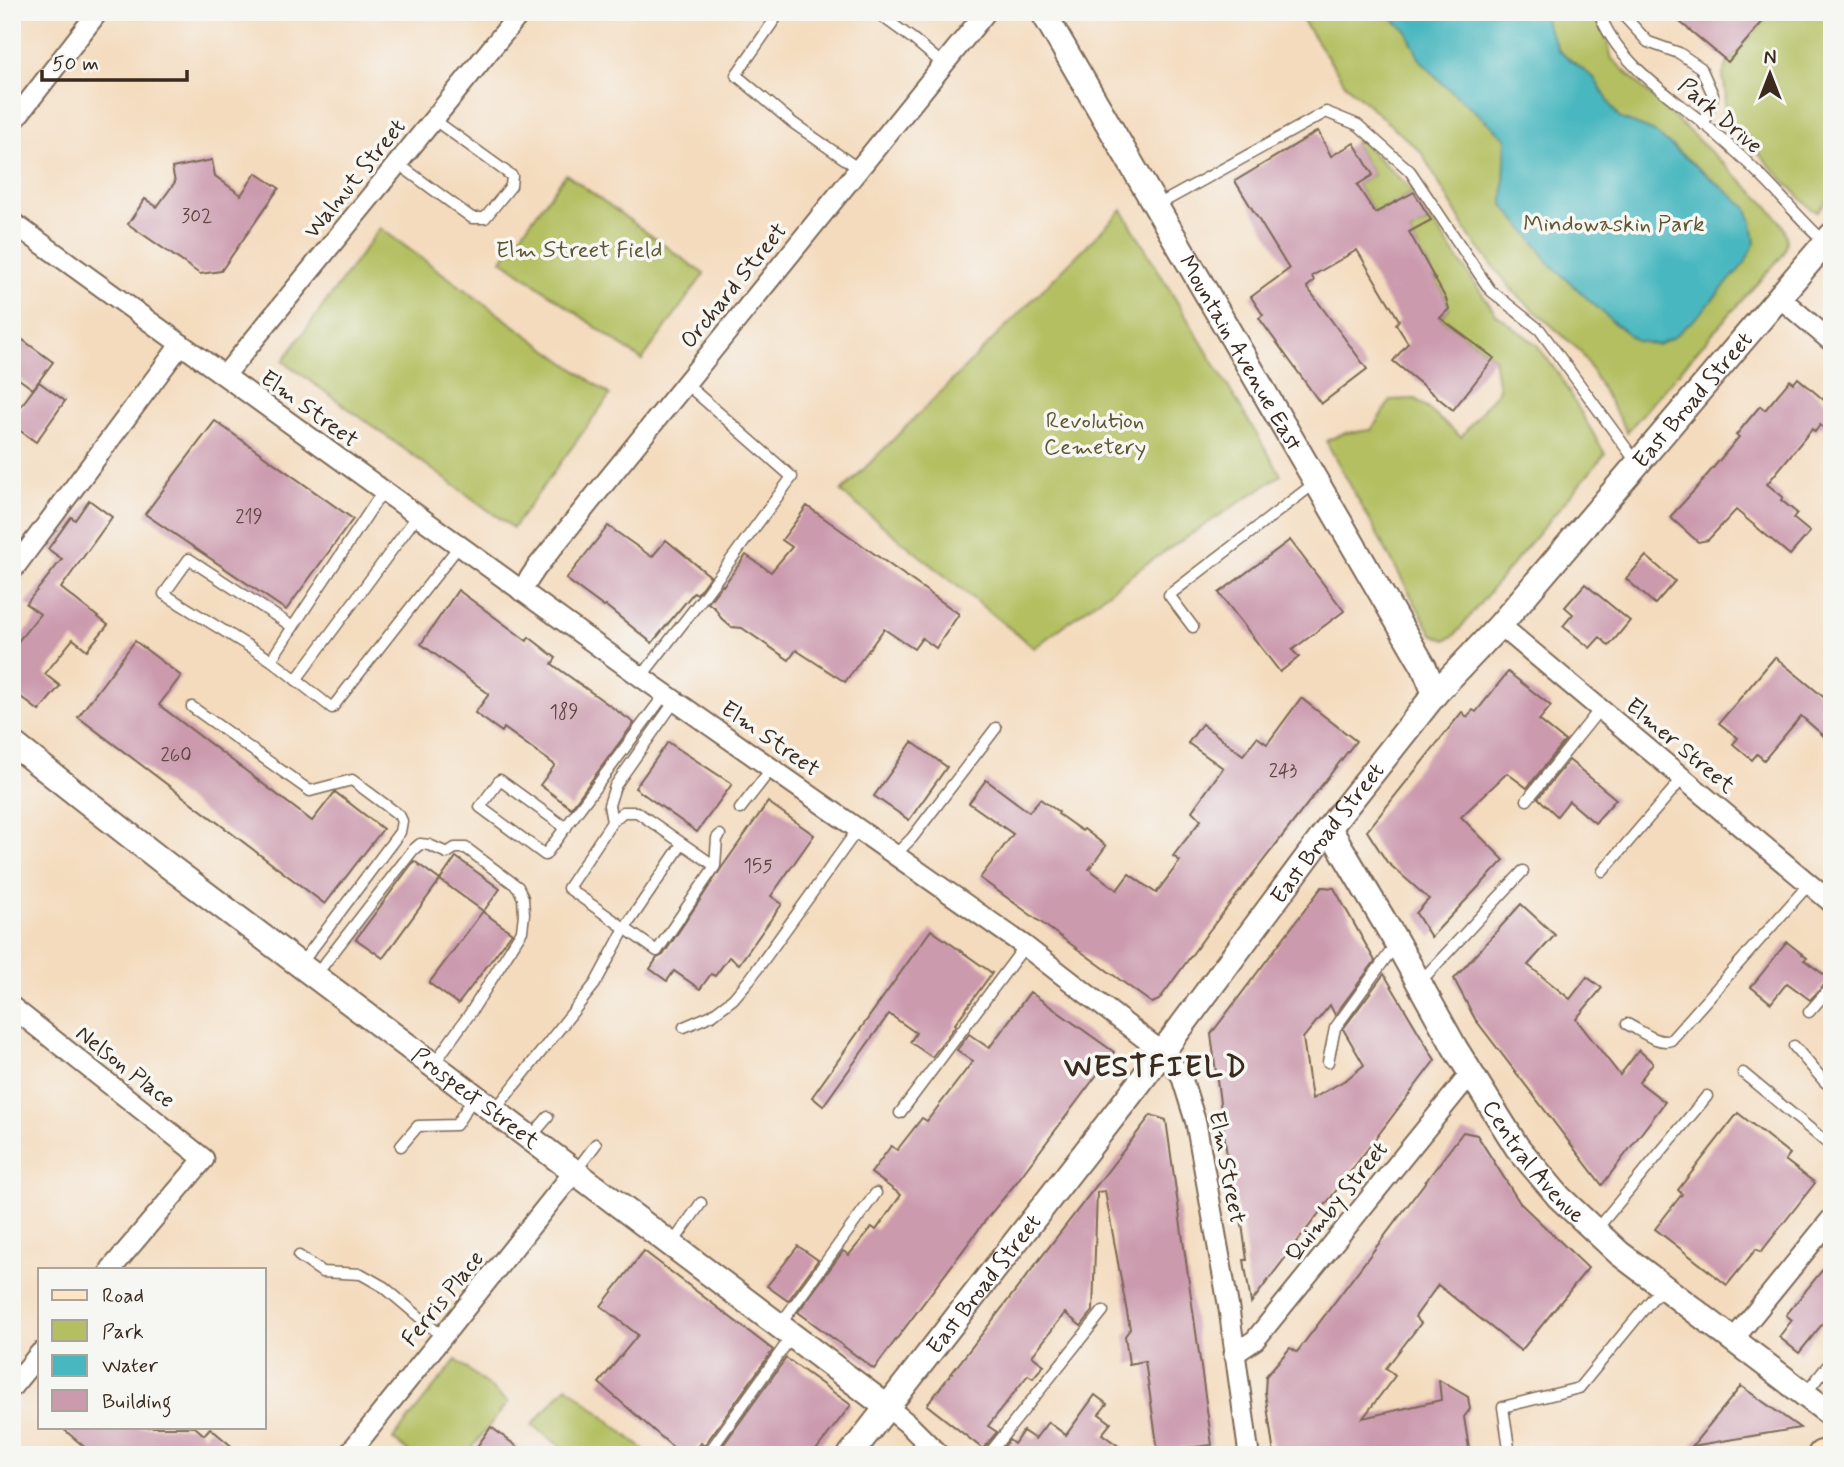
<svg xmlns="http://www.w3.org/2000/svg" width="1844" height="1467" font-family="Mynerve,sans-serif">
<style>
.green{fill:#b3bf61;stroke:#777440;stroke-width:2}
.water{fill:#48b7bf;stroke:#42706e;stroke-width:2}
.building{fill:#cb9aad}
.lines{fill:none;stroke-linecap:round;stroke-linejoin:round}
.service-casing{stroke:#7c6856;stroke-width:13}
.minor-casing{stroke:#7c6856;stroke-width:23}
.tertiary-casing{stroke:#7c6856;stroke-width:28}
.secondary-casing{stroke:#7c6856;stroke-width:32}
.service{stroke:#fff;stroke-width:10}
.minor{stroke:#fff;stroke-width:19}
.tertiary{stroke:#fff;stroke-width:24}
.secondary{stroke:#ffe4c6;stroke-width:28}
.labels{text-anchor:middle;stroke-width:7;stroke-linejoin:round;paint-order:stroke}
.number-label{font-size:19px;fill:#5f4642}
.street-label{font-size:23px;fill:#3b2a1e;stroke:#f6f6f2}
.park-label{font-size:23px;fill:#5f5732;stroke:#f6f6f2}
.district-label{font-size:30px;font-weight:bold;letter-spacing:2px;fill:#3b2a1e;stroke:#f6f6f2}
</style>
<rect width="100%" height="100%" fill="#f6f6f2"/>
<filter id="ink" filterUnits="userSpaceOnUse"><feTurbulence type="fractalNoise" baseFrequency=".0143" numOctaves="2"/><feDisplacementMap in="SourceGraphic" scale="14" xChannelSelector="R" yChannelSelector="G"/><feConvolveMatrix kernelMatrix="1 2 1 2 8 2 1 2 1" color-interpolation-filters="sRGB"/></filter>
<filter id="wash" filterUnits="userSpaceOnUse"><feTurbulence type="fractalNoise" baseFrequency=".00686" numOctaves="4" result="noise"/><feDisplacementMap in="SourceGraphic" scale="28" xChannelSelector="R" yChannelSelector="G"/><feGaussianBlur stdDeviation="1.57" result="paint"/><feColorMatrix in="noise" values="0 0 0 0 0 0 0 0 0 0 0 0 0 0 0 0 0 1.4 0 .05"/><feComposite in="paint" operator="in"/></filter>
<g filter="url(#wash)">
<rect width="100%" height="100%" fill="#f4dbbe"/>
<g class="green">
<path d="M1297,12h308l-4,6 11,41 154,145c13,16 28,29 17,51l-66,73 -90,104 -46,-80 -67,-60 -44,-55 -49,-85 -75,-67z"/>
<path d="M1771,12h61v183l-14,16 -7,-2 -88,-93 3,-20 -3,-21 5,-13z"/>
<path d="M1360,141l54,51 -39,21 -18,-28 16,-10 -19,-32z"/>
<path d="M566,174l138,100 -62,86 -140,-100z"/>
<path d="M1122,210l159,265 -135,89 -112,84 -193,-156z"/>
<path d="M1431,220l65,94 41,31 22,30 46,79 -110,131 -41,51 -8,4 -14,-6 -106,-193 18,-8 27,-3 20,-30 25,-1 45,38 38,-48 -5,-31 -54,-40 9,-9 -3,-10 -37,-67z"/>
<path d="M380,228l230,167 -97,133 -230,-167z"/>
<path d="M456,1360l52,42 -42,53h-53l-20,-16z"/>
<path d="M567,1386l83,69h-78l-40,-30z"/>
</g>
<path class="water" d="M1384,12h159l4,14 12,25 35,27 25,40 34,13 93,76 6,15 3,20 -10,21 -44,50 -27,24 -16,8 -21,-4 -22,-17 -65,-60 -17,-24 -30,-35 3,-67 -64,-55 -23,-25 -13,-28z"/>
<g id="blocks">
<g class="building">
<path d="M1668,12h103l-43,50z"/>
<path d="M1318,131l13,25 23,-13 19,32 -16,10 18,28 39,-21 17,28 -22,12 37,67 3,10 -9,9 54,40 -41,52 -60,-49 15,-18 -12,-19 3,-4 -42,-70 -45,26 2,5 -7,6 60,82 -46,35 -62,-86 4,-3 -12,-18 38,-28 -54,-88z"/>
<path d="M212,160l3,16 26,19 15,-22 23,15 -58,83 -21,3 -72,-50 17,-25 12,8 18,-25 -3,-14z"/>
<path d="M12,332l41,30 -20,27 -21,-15z"/>
<path d="M1798,378l34,29v27l-12,-9 -5,7 -3,-3 -45,55 16,13 -2,3 16,13 -4,5 17,14 -20,23 -54,-45 -28,30 -10,2 -28,-25 33,-36h-1l37,-44 -3,-2 24,-29 5,4 25,-30 4,3z"/>
<path d="M39,382l26,19 -29,41 -24,-17v-7z"/>
<path d="M215,421l138,98 -67,91 -141,-96z"/>
<path d="M89,500l23,17 -51,71 47,37 -21,25 -14,-11 -28,35 15,12 -21,25 -27,-21v-41l28,-35 -14,-10 36,-45 -14,-10 23,-32 4,3z"/>
<path d="M807,506l152,108 -23,34 -14,-10 -8,11 -30,-20 -39,53 -49,-32 -7,10 -47,-32 -11,-1 -10,-9 -6,-10 -7,-5 14,-18 1,1 23,-31 25,17 21,-25 -10,-7z"/>
<path d="M608,526l44,31 14,-17 44,36 -13,18 -3,-2 -42,51 -46,-37 -2,1 -38,-28z"/>
<path d="M1290,540l54,71 -52,39 7,7 -19,15 -61,-79z"/>
<path d="M1646,556l29,25 -20,23 -29,-25z"/>
<path d="M1585,584l45,37 -21,25 -9,-9 -10,11 -27,-22 10,-12 -8,-7z"/>
<path d="M458,590l69,51 2,-4 27,21 -4,6 82,59 -63,85 -31,-23 15,-20 -51,-37 -2,4 -27,-19 14,-19 -68,-50z"/>
<path d="M135,641l46,35 -22,29 153,116 23,-29 48,37 -58,75 -247,-187z"/>
<path d="M1775,657l57,47v39l-31,-27 -37,44 -7,-6 -5,6 -19,-16 5,-6 -19,-15z"/>
<path d="M1508,672l43,34 -12,14 26,21 -38,47 -20,-15 -46,44 43,43 -73,77 -15,-24 13,-14 -42,-37 -20,-31 95,-119 5,5 6,-7 3,2z"/>
<path d="M1301,698l55,43 -147,190 -50,69 -7,3 -3,-2 -169,-123 33,-44 -44,-31 17,-23 43,32 11,-13 19,13 -1,2 24,17 2,-2 22,17 -17,23 28,21 12,-16 27,19 24,-32 -7,-5 28,-36 -9,-9 31,-43 -35,-25 14,-19 41,31 14,-18 10,7z"/>
<path d="M668,742l64,42 -35,48 -62,-44z"/>
<path d="M912,742l35,25 -38,53 -35,-24z"/>
<path d="M1569,760l47,39 -21,24 -26,-22 -12,15 -19,-18z"/>
<path d="M768,802l46,33 -43,61 11,8 -43,60 -10,-7 -14,19 -4,-2 -11,15 -26,-18 -7,10 -17,-12 7,-11 6,-3 59,-88z"/>
<path d="M456,857l44,32 -17,23 29,21 -54,71 -29,-21 54,-72 -43,-31 -57,78 -27,-19 58,-78 26,19z"/>
<path d="M1322,887l12,1 41,73 -40,54 -5,-10 -27,33 9,61 35,-20 17,-14 -21,-36 41,-55 51,86 -184,243 -7,-43h3l-6,-43h-3l-3,-23h-3l-21,-160z"/>
<path d="M1521,904l34,31 -27,30 42,34 17,-22 15,11 -26,31 44,56 19,-25 14,13 -14,19 26,20 -63,83 -127,-166 -21,-40z"/>
<path d="M931,930l61,43 -37,51 1,1 -24,32 -22,-15 6,-9 -27,-19 -66,92 -11,-9z"/>
<path d="M1787,942l20,16 -3,2 26,19 -20,21 -23,-17 -16,20 -20,-16z"/>
<path d="M1030,992l84,60 -98,131 -28,34 -114,152 -76,-57 45,-61 6,4 23,-28 4,3 25,-35 -30,-22 20,-27 6,4 25,-32 5,3 46,-60 -16,-11 12,-16 20,14z"/>
<path d="M1738,1113l52,41 -5,6 30,23 -54,69 -5,-3 -29,36 -72,-56 27,-35 -4,-4z"/>
<path d="M1151,1115l15,5 46,325 -54,6 -13,-90 -16,3 -4,-28 5,-7 -25,-138 -8,1 -4,119 -12,15 -16,-13 -33,43 12,9 -11,13 -5,-3 -40,51 9,6 -14,17 -56,-44z"/>
<path d="M1463,1132l14,3 43,68 68,65 -67,83 -83,-66 -23,32 6,6 -35,45 9,8 -32,42 78,-18 -2,-20 29,17 2,12 -6,8 6,38h-196l-9,-63 1,-16 24,-28 7,4z"/>
<path d="M798,1246l20,14 -30,41 -21,-15z"/>
<path d="M644,1251l129,99 -69,96 -3,-3 -9,12h-10l-83,-72 39,-48 -37,-29z"/>
<path d="M1832,1258v54l-33,41 -20,-16 13,-17 -6,-5z"/>
<path d="M786,1358l65,47 -39,50h-96z"/>
<path d="M1741,1386l59,42 -108,18z"/>
<path d="M1095,1395l12,9 -8,10 12,9 -9,11 29,21h-133l11,-15 5,4 9,-13 12,8 13,-17 18,13z"/>
<path d="M61,1427h134l9,8 6,-7 32,27h-148z"/>
<path d="M491,1427l37,28h-57z"/>
</g>
</g>
</g>
<g filter="url(#ink)">
<use href="#blocks" fill-opacity="0" stroke="#7c6856" stroke-width="2"/>
<g class="lines">
<defs>
<g id="service">
<path d="M780,12l-44,63 57,48 66,46"/>
<path d="M876,12l37,27 31,26"/>
<path d="M1599,12c16,46 61,77 98,106 21,17 41,35 60,54 24,23 43,48 68,70"/>
<path d="M1624,12l-2,2 26,28 31,11 22,15 12,27 -9,30"/>
<path d="M397,163l75,55h13l26,-32 1,-10 -79,-57"/>
<path d="M1156,206l170,-94 32,13 52,46 80,119 50,40 97,133"/>
<path d="M293,627l-104,-68 -25,35 107,66 61,48 127,-162"/>
<path d="M1193,627l-24,-32 146,-112"/>
<path d="M271,660l112,-169"/>
<path d="M641,677l64,-82 87,-118 -107,-94"/>
<path d="M296,680l121,-164"/>
<path d="M192,707l118,84 42,-11 47,35 3,6 -2,11 -100,133"/>
<path d="M1527,800l73,-91"/>
<path d="M740,809l32,-41"/>
<path d="M612,822l-3,-17 6,-19 60,-85"/>
<path d="M566,828l-66,-48 -20,27 65,48 120,-161"/>
<path d="M895,855l17,-17 84,-110"/>
<path d="M715,866l-78,-54h-14l-11,10 -44,66 89,63 58,-85 2,-28 3,-3"/>
<path d="M1603,871l80,-93"/>
<path d="M315,976l98,-126 7,-6 9,1 18,8 8,-5h11l52,39 5,11 1,16 -2,17 -51,81 -38,53"/>
<path d="M1419,983l104,-112"/>
<path d="M1809,1012l23,-26"/>
<path d="M1627,1024c13,6 31,21 44,16l138,-156"/>
<path d="M684,1027l28,-12 21,-16 17,-20 108,-150"/>
<path d="M1794,1046l30,35 8,7"/>
<path d="M1328,1062l7,-34 61,-84"/>
<path d="M1743,1073l89,74"/>
<path d="M494,1111l101,-127 30,-56 57,-84"/>
<path d="M900,1113l125,-167"/>
<path d="M530,1138l18,-21"/>
<path d="M401,1146l17,-20 38,-1 18,-28"/>
<path d="M575,1172l21,-28"/>
<path d="M1595,1231l112,-135"/>
<path d="M672,1244l29,-41"/>
<path d="M299,1256l23,16 39,2 23,13 59,50"/>
<path d="M779,1326l97,-133"/>
<path d="M1806,1393l26,-33"/>
<path d="M707,1455l85,-119"/>
<path d="M988,1455l115,-144"/>
<path d="M1510,1455l-7,-48 76,-19 83,-101"/>
</g>
<g id="minor">
<path d="M12,123l86,-111"/>
<path d="M12,222l629,455 384,269 137,106 19,23 15,48 33,186 20,146"/>
<path d="M1779,297l53,45"/>
<path d="M225,375l296,-363"/>
<path d="M12,571l169,-227"/>
<path d="M521,591l16,-24 449,-555"/>
<path d="M1500,625l332,278"/>
<path d="M12,1007l192,152 -93,110"/>
<path d="M1733,1340l99,-122"/>
<path d="M1234,1354l21,-14 216,-267"/>
<path d="M12,1387l28,-34"/>
<path d="M887,1407l20,16 32,32"/>
<path d="M348,1455l226,-283"/>
</g>
<g id="tertiary">
<path id="s1" d="M1043,12l381,655 11,27"/>
<path id="s2" d="M12,743l154,121 721,543"/>
<path id="s3" d="M1329,828l68,115 58,105 62,99 42,50 60,56 213,162"/>
<path id="s4" d="M850,1455l290,-373 189,-254 106,-134 65,-69 332,-390"/>
</g>
<path id="secondary" d="M1822,1455l10,-2"/>
</defs>
<use href="#service" class="service-casing"/>
<use href="#minor" class="minor-casing"/>
<use href="#tertiary" class="tertiary-casing"/>
<use href="#secondary" class="secondary-casing"/>
<use href="#service" class="service"/>
<use href="#minor" class="minor"/>
<use href="#tertiary" class="tertiary"/>
<use href="#secondary" class="secondary"/>
</g>
</g>
<g class="labels">
<g class="number-label">
<text x="197" y="222">302</text>
<text x="249" y="523">219</text>
<text x="564" y="718">189</text>
<text x="176" y="761">260</text>
<text x="1283" y="777">243</text>
<text x="758" y="872">155</text>
</g>
<g class="street-label">
<text transform="translate(1721 115) rotate(41)" y="8">Park Drive</text>
<text transform="translate(354 178) rotate(-51)" y="8">Walnut Street</text>
<text transform="translate(733 285) rotate(-51)" y="8">Orchard Street</text>
<text dy="8" stroke="none"><textPath href="#s1" startOffset="394">Mountain Avenue East</textPath></text>
<text dy="8" stroke="none"><textPath href="#s4" startOffset="1351">East Broad Street</textPath></text>
<text transform="translate(310 408) rotate(36)" y="8">Elm Street</text>
<text transform="translate(771 738) rotate(35)" y="8">Elm Street</text>
<text transform="translate(1681 745) rotate(40)" y="8">Elmer Street</text>
<text dy="8" stroke="none"><textPath href="#s4" startOffset="784">East Broad Street</textPath></text>
<text transform="translate(126 1066) rotate(38)" y="8">Nelson Place</text>
<text dy="8" stroke="none"><textPath href="#s2" startOffset="584">Prospect Street</textPath></text>
<text dy="8" stroke="none"><textPath href="#s3" startOffset="392">Central Avenue</textPath></text>
<text transform="translate(1228 1167) rotate(79)" y="8">Elm Street</text>
<text transform="translate(1336 1201) rotate(-51)" y="8">Quimby Street</text>
<text dy="8" stroke="none"><textPath href="#s4" startOffset="217">East Broad Street</textPath></text>
<text transform="translate(442 1298) rotate(-51)" y="8">Ferris Place</text>
</g>
<g class="park-label">
<text x="1614" y="231">Mindowaskin Park</text>
<text x="579" y="257">Elm Street Field</text>
<text x="1095" y="428">Revolution<tspan x="1095" dy="26">Cemetery</tspan></text>
</g>
<g class="district-label">
<text x="1156" y="1076">WESTFIELD</text>
</g>
</g>
<rect width="1844" height="1467" fill="none" stroke="#f6f6f2" stroke-width="42"/>
<rect x="38" y="1268" width="228" height="161" fill="#f6f6f2" stroke="#aba49d" stroke-width="2"/>
<rect x="52" y="1290" width="35" height="10" fill="#ffe4c6" stroke="#aba49d" stroke-width="2"/>
<text x="102" y="1302" font-size="21" fill="#3b2a1e">Road</text>
<rect x="52" y="1320" width="35" height="21" fill="#b3bf61" stroke="#aba49d" stroke-width="2"/>
<text x="102" y="1338" font-size="21" fill="#3b2a1e">Park</text>
<rect x="52" y="1355" width="35" height="21" fill="#48b7bf" stroke="#aba49d" stroke-width="2"/>
<text x="102" y="1372" font-size="21" fill="#3b2a1e">Water</text>
<rect x="52" y="1390" width="35" height="21" fill="#cb9aad" stroke="#aba49d" stroke-width="2"/>
<text x="102" y="1408" font-size="21" fill="#3b2a1e">Building</text>
<g transform="translate(1770 74)" stroke="#f6f6f2" stroke-width="5" paint-order="stroke">
<path d="M0-5L12 26L0 18L-12 26Z" fill="#3b2a1e"/>
<text y="-10" font-size="19" font-weight="bold" text-anchor="middle" fill="#3b2a1e">N</text>
</g>
<path d="M42 70v10h145v-10" fill="none" stroke="#3b2a1e" stroke-width="3.5"/>
<text x="52" y="70" font-size="21" fill="#3b2a1e" stroke="#f6f6f2" stroke-width="5" paint-order="stroke">50 m</text>
</svg>
